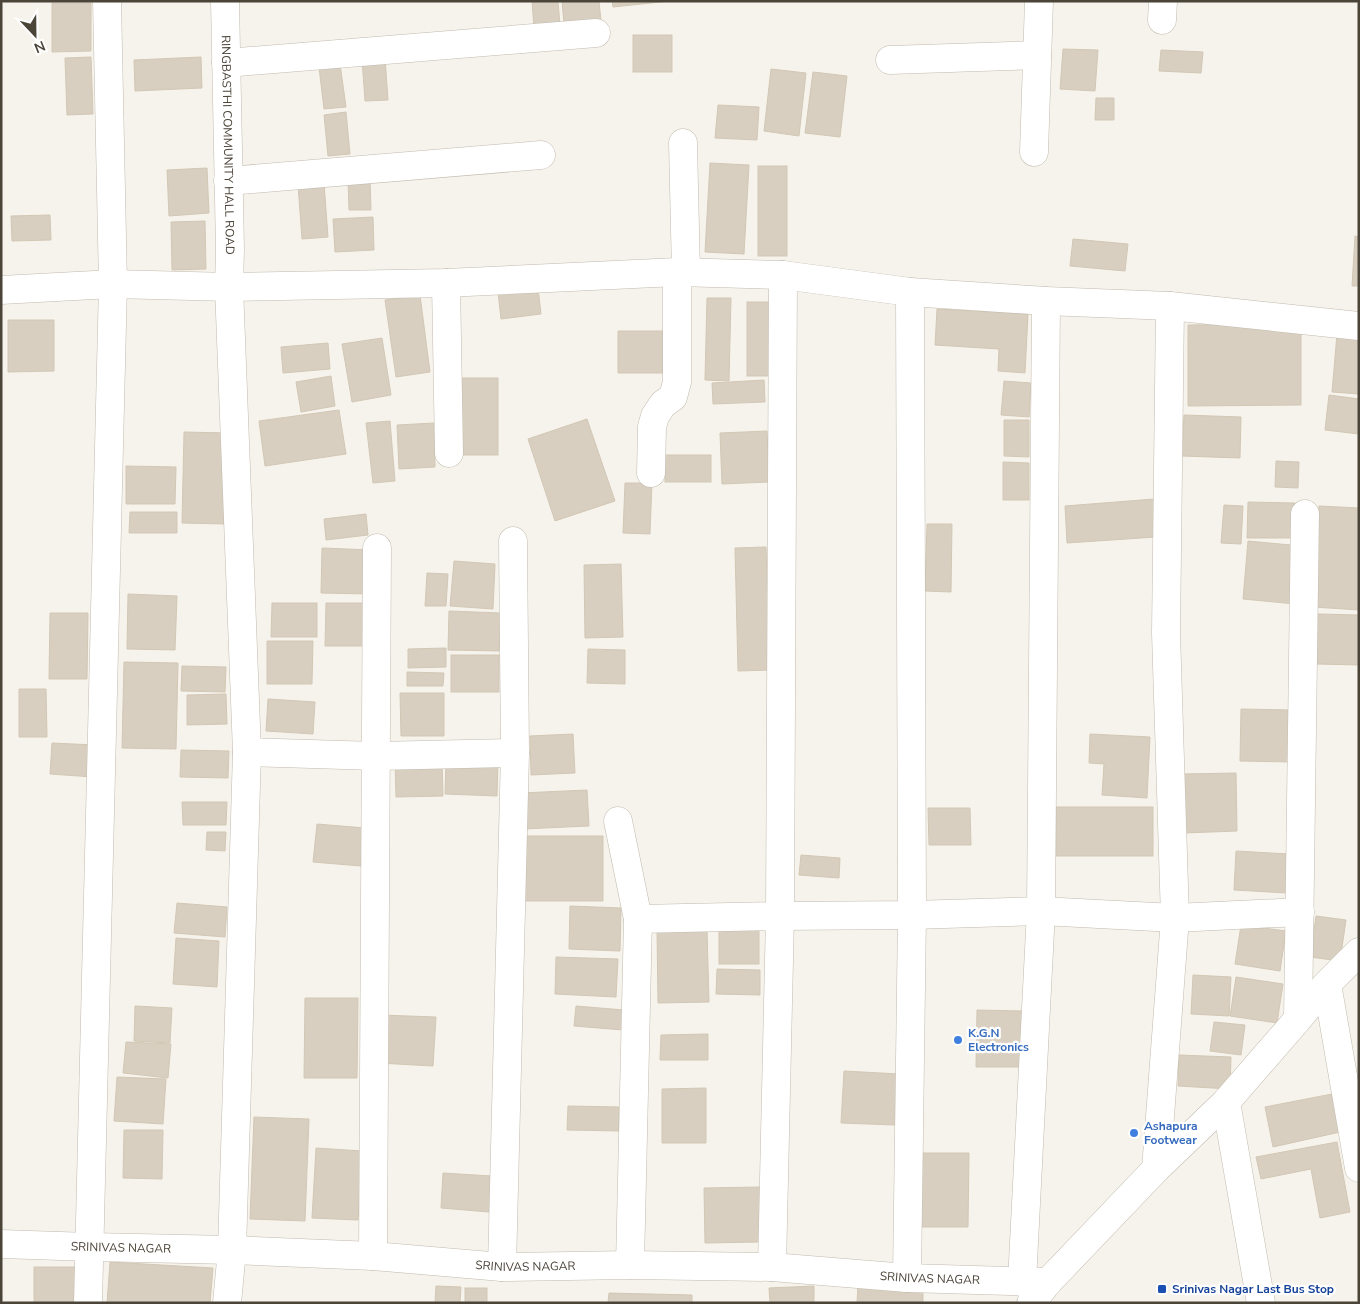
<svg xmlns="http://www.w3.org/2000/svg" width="1360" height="1304" font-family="'Nunito Sans',sans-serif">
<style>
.building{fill:#d8cfc1;stroke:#d3c7b4}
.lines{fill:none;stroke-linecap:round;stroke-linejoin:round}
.street-casing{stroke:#c2bbae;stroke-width:29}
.street{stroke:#fff;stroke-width:28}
.shop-dot{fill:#3f7fe0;stroke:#fff;stroke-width:2}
.transit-dot{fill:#1a4fb4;stroke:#fff;stroke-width:2}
.labels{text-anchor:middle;stroke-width:4.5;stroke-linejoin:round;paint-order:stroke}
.street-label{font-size:12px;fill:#4b4439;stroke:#fff}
.shop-label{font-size:12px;font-weight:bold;fill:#366cbe;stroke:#fff;text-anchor:start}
.transit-label{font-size:12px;font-weight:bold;fill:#164399;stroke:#fff;text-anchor:start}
</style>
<rect width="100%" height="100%" fill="#f6f3ec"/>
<g class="building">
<path d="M532,1h26l2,25 -26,2z"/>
<path d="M562,1h37l2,20 -37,3z"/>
<path d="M612,1h58l-57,6z"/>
<path d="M52,3h39v48l-39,1z"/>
<rect x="633" y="35" width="39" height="37"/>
<path d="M1063,49l35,1 -3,41 -35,-2z"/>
<path d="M1161,50l42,2 -2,21 -42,-2z"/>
<path d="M91,57l2,57 -26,1 -2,-57z"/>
<path d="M201,57l1,31 -67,3 -1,-31z"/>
<path d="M339,57l7,50 -22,2 -6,-50z"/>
<path d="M385,58l3,42 -23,1 -3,-42z"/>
<path d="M771,69l35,4 -7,63 -35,-5z"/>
<path d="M813,72l34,4 -7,61 -35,-4z"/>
<path d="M1096,98h18v22h-19z"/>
<path d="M718,105l41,2 -2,33 -42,-2z"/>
<path d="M346,112l4,42 -22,2 -4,-41z"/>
<path d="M710,163l39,2 -5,89 -39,-2z"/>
<rect x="758" y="166" width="29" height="90"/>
<path d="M207,168l2,45 -40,3 -2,-46z"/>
<path d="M370,178l1,32h-22l-1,-31z"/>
<path d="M324,183l4,54 -26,2 -4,-54z"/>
<path d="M50,215l1,25 -39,1 -1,-25z"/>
<path d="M373,217l1,33 -39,2 -2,-33z"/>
<path d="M205,221l1,48 -34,1 -1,-48z"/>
<path d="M1355,236l4,1v49h-7z"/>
<path d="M1073,239l55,5 -3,27 -55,-5z"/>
<path d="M538,288l3,26 -40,5 -3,-27z"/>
<path d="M420,295l10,77 -34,5 -11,-77z"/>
<path d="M707,298h24l-2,83 -24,-1z"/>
<rect x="747" y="302" width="26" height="74"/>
<path d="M937,309l91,5 -3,59 -27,-2 1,-22 -64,-4z"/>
<path d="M8,320h46v51l-46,1z"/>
<path d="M1301,324v81l-113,1v-81z"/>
<path d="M618,331h48l-1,42h-47z"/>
<path d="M1337,334l22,2v58l-27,-2z"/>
<path d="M382,338l9,57 -39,7 -10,-58z"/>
<path d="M328,343l2,26 -47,4 -2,-26z"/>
<path d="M331,376l4,30 -34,6 -5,-30z"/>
<rect x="459" y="378" width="39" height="77"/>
<path d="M764,380l1,22 -52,2 -1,-21z"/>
<path d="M1004,381l27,2 -2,34 -28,-2z"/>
<path d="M1329,395l30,4v35l-34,-4z"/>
<path d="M339,410l7,44 -81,12 -6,-45z"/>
<path d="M1184,415l57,2 -1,41 -58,-2z"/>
<path d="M587,419l28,82 -60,20 -27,-82z"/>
<path d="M1004,420h25v37l-25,-1z"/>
<path d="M390,421l5,60 -22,2 -7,-60z"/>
<path d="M434,423l1,44 -36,2 -2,-44z"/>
<path d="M767,431l2,51 -47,2 -2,-51z"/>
<path d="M184,432l43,1 -2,91 -43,-1z"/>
<rect x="665" y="455" width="46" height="27"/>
<path d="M1276,461l23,1 -1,26 -23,-1z"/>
<path d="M1003,462l26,1v37h-26z"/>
<path d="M126,466l50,1 -1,37h-49z"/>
<path d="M625,483h27l-2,51 -27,-1z"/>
<path d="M1154,499l2,38 -89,6 -2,-37z"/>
<path d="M1248,502l47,1v35h-48z"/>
<path d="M1224,505l19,1 -2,38 -20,-1z"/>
<path d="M1319,506l40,2v102l-46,-3z"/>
<path d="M130,512h47v21h-48z"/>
<path d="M366,514l2,21 -42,5 -2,-21z"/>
<path d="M927,524h25l-1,68 -26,-1z"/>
<path d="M1248,541l53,5 -6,58 -52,-5z"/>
<path d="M766,547l4,123 -32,1 -3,-123z"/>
<path d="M322,548l49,2 -2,44 -48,-1z"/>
<path d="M454,561l41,3 -2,45 -43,-3z"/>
<path d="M621,564l2,73 -38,1 -1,-73z"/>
<path d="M427,573l21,1 -2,32h-21z"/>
<path d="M128,594l49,2 -2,54 -48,-1z"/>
<path d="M272,603h45v34h-46z"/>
<path d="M326,603h43l-1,43h-43z"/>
<path d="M449,611l52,2 -2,38 -51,-1z"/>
<path d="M50,613h38l-1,66h-38z"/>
<path d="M1318,614l41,1v50l-43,-1z"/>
<path d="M267,641h46l-1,43h-45z"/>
<path d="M446,648v19l-38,1v-19z"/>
<path d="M588,649l37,1v34l-38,-1z"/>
<rect x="451" y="655" width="48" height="37"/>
<path d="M124,662l54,1 -2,86 -54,-1z"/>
<path d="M182,666l44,1 -1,25 -44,-1z"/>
<path d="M407,672l37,1 -1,13h-36z"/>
<path d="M19,689h27l1,48h-28z"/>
<path d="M400,693h44v43h-43z"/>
<path d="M226,694l1,30 -40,1v-30z"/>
<path d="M268,699l47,3 -2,32 -47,-3z"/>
<path d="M1241,709l51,1 -1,52 -51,-1z"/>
<path d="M573,734l2,39 -44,2 -1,-39z"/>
<path d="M1090,734l60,3 -3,61 -45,-3 2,-31 -15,-1z"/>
<path d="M52,743l43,2 -2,32 -43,-3z"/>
<path d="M181,750l48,1 -1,27 -48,-1z"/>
<path d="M442,759l1,37 -47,1 -1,-37z"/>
<path d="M446,759l52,1 -1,36 -52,-2z"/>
<path d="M1236,773l1,58 -53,2 -2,-59z"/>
<path d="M587,790l2,36 -66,3 -2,-36z"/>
<path d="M182,802h45l-1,23h-43z"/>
<rect x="1056" y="807" width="97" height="49"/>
<path d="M928,808h42l1,37h-42z"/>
<path d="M317,824l48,4 -4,38 -48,-4z"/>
<path d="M207,832h19l-1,19 -19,-1z"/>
<path d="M520,836h83v65h-84z"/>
<path d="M1236,851l53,3 -2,39 -53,-3z"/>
<path d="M801,855l39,3 -1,20 -40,-3z"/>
<path d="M177,903l50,4 -2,30 -51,-4z"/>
<path d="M570,906l51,2 -1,43 -51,-2z"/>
<path d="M1316,916l30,4 -6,41 -30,-4z"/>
<rect x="719" y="923" width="40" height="41"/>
<path d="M1241,925l45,6 -6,40 -45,-7z"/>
<path d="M707,929l2,73 -51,1 -1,-73z"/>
<path d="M176,938l43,3 -2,46 -44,-3z"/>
<path d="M556,957l62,2 -2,38 -61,-3z"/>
<path d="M717,969l43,1v25l-44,-1z"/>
<path d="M1193,975l38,2 -2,39 -38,-2z"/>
<path d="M1236,977l47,7 -6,39 -47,-7z"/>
<path d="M305,998h53l-1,80h-53z"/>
<path d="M135,1006l37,2 -2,35 -36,-2z"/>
<path d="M576,1006l48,4 -1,20 -49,-4z"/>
<path d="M977,1010l45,1 -1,56h-45z"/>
<path d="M381,1015l55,2 -3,49 -54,-3z"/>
<path d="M1214,1022l31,3 -4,30 -31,-4z"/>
<path d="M708,1034v26h-48l1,-25z"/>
<path d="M126,1042l45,2 -3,34 -45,-5z"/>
<path d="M1179,1055l52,2 -1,32 -52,-3z"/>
<path d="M844,1071l55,3 -3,51 -55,-2z"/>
<path d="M117,1077l49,2 -3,45 -49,-3z"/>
<path d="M706,1088v55h-44v-54z"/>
<path d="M1332,1094l8,38 -67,15 -8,-40z"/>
<path d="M568,1106l51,1v24l-52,-1z"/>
<path d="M254,1117l55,2 -4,102 -55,-2z"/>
<path d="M124,1130h39l-1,49 -39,-1z"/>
<path d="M1337,1142l13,70 -30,6 -9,-49 -50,10 -5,-22z"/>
<path d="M316,1148l46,3 -4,69 -46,-2z"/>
<path d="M920,1153h49l-1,74h-48z"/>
<path d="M443,1173l48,3 -2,36 -48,-4z"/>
<path d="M760,1187v55l-55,1 -1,-55z"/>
<path d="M110,1262l103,6 -3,35h-103z"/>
<rect x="34" y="1267" width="46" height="36"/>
<path d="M858,1285l65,1v17h-66z"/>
<path d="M436,1286l25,1 -1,16h-25z"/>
<path d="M814,1286v17h-44l-1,-15z"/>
<rect x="465" y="1288" width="22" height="15"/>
<path d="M609,1293l83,2v8h-84z"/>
</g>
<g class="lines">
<defs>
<g id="street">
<path id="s1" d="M225,1l5,248 -1,38 18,465 -15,498 -5,53"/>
<path d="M1162,20l1,-19"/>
<path d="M890,60l147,-5"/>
<path d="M226,63l370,-30"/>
<path d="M683,143l3,129"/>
<path d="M1034,152l5,-151"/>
<path d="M228,181l313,-26"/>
<path d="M446,283l3,170"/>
<path d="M1,290l112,-6 116,3 217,-4 231,-11 106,3 127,17 136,9 124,5 189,20"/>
<path d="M651,473l1,-46 3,-11 8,-12 10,-7 4,-15v-110"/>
<path d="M247,752l129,4 139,-3"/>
<path d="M618,821l20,98 -8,346"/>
<path d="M638,919l142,-3 132,-1 129,-4 134,7 125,-6"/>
<path d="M1327,984l32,184"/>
<path d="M1298,1019l7,-505"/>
<path d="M1226,1102l35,201"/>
<path d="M1156,1169l19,-251 -9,-285 4,-327"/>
<path id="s2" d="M1,1244l89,3 142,3 141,6 129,11 128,-2 142,2 135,11 141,4"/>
<path d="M373,1256l4,-708"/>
<path d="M502,1267l13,-514 -2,-212"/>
<path d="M772,1267l8,-351 3,-641"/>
<path d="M907,1278l5,-363 -2,-623"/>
<path d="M1022,1282l19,-371 5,-610"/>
<path d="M88,1303l25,-1019 -6,-283"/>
<path d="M1031,1303l17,-21 108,-113 70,-67 72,-83 29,-35 32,-32"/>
</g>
</defs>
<use href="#street" class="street-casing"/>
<use href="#street" class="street"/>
</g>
<g class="shop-dot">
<circle cx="958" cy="1040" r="5"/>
<circle cx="1134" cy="1133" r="5"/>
</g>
<rect class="transit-dot" x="1157" y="1284" width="10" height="10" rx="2.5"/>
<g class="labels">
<g class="street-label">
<text dy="4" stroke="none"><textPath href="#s1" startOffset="144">RINGBASTHI COMMUNITY HALL ROAD</textPath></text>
<text dy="4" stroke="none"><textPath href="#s2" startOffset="120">SRINIVAS NAGAR</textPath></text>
<text dy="4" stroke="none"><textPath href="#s2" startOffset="525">SRINIVAS NAGAR</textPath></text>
<text dy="4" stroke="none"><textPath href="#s2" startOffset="930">SRINIVAS NAGAR</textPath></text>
</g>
<g class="shop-label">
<text x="968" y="1037">K.G.N<tspan x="968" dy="14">Electronics</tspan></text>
<text x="1144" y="1130">Ashapura<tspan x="1144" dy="14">Footwear</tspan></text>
</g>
<g class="transit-label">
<text x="1172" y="1293">Srinivas Nagar Last Bus Stop</text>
</g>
</g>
<rect width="1360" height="1304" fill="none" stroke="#4b4439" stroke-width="5"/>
<g transform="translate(35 35) rotate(158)" stroke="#ffffff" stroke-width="4" paint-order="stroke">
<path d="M0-4L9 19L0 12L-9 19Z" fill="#4b4439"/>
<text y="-8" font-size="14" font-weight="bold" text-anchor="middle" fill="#4b4439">N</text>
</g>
</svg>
